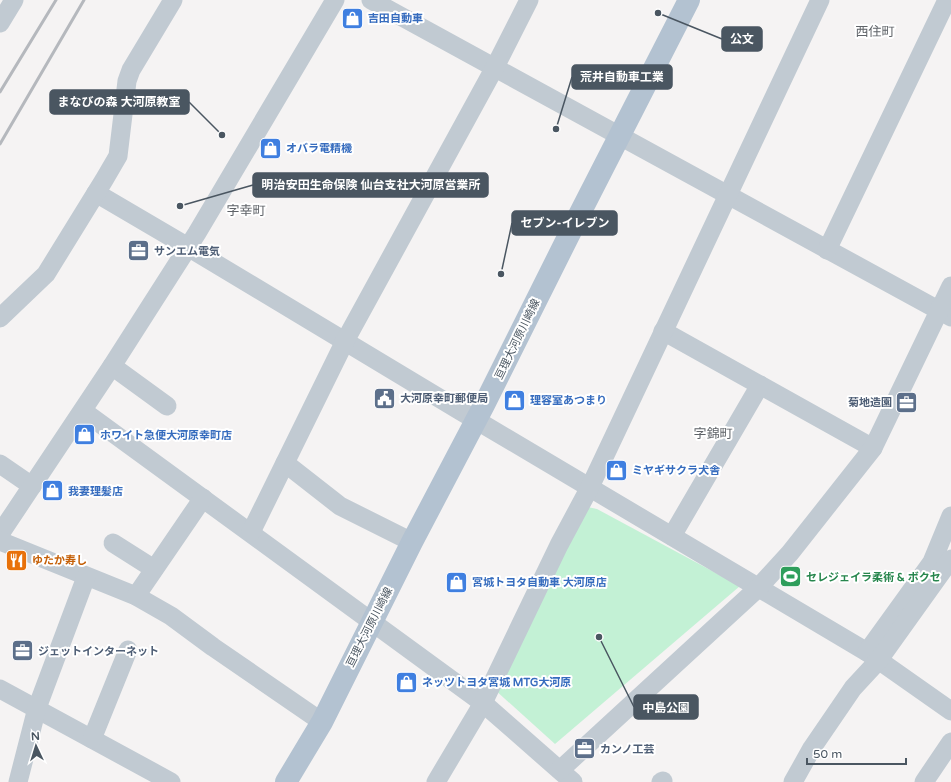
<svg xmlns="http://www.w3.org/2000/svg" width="951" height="782" font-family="'Varela Round','Noto Sans JP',sans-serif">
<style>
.green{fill:#c3f1d5}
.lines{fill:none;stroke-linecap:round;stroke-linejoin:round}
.minor{stroke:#c1cad2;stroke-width:19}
.major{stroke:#b3c2d1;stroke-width:22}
.rail{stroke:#b5b8bd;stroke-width:3}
.labels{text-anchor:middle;stroke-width:4;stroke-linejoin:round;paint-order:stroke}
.shop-label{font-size:11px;font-weight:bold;fill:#366cbe;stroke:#fff;text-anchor:start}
.service-label{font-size:11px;font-weight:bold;fill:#4e5e75;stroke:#fff;text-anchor:start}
.street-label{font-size:11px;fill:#4a5661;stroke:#fff}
.food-label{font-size:11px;font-weight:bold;fill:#c56008;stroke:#fff;text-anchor:start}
.leisure-label{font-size:11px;font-weight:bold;fill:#27864d;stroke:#fff;text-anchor:start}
.quarter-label{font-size:13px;fill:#5f6368;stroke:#fff}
.leader{fill:none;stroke:#4a5661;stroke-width:1.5}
.callout-dot{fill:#4a5661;stroke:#fff;stroke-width:1.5}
.callout{fill:#4a5661;stroke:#4a5661;stroke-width:1.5}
.callout-label{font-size:12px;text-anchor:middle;font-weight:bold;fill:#fff}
</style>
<rect width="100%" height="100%" fill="#f5f3f3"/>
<path class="green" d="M583,506l14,3 143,77 -185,158 -61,-55z"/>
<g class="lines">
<g class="minor">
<path d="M371,0l580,317"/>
<path d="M0,23l14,-23"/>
<path d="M96,193l92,54 271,163 408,242 84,59"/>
<path d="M827,250l120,-250"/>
<path d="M0,318l46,-44 58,-94 14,-24 9,-75 4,-11 42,-70"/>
<path d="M663,331l210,117"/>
<path d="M112,366l55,40"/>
<path d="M83,411l400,292 90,79"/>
<path d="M285,463l55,43 72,36"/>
<path d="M0,464l32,22"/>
<path d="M251,532l94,-191 150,-274 34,-67"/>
<path d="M0,534l112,-168 85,-133 138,-233"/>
<path d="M672,536l88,-151"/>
<path d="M0,541l136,55 35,20 42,31 109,75"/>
<path d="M113,543l41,26"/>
<path d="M136,596l67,-98"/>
<path d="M867,652l65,-90 19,-46"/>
<path d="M0,689l171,93"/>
<path d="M92,739l36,-89"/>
<path d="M560,770l198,-182 32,-35 83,-105 78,-162"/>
<path d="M18,782l19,-74 49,-131"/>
<path d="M436,782l47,-79 76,-158 31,-58 230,-487"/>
<path d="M661,782l2,-1"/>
<path d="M793,782l19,-34 41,-60 25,-27 73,-102"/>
<path d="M924,782l27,-40"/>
</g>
<path class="major" d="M286,782l36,-60 90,-180 72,-137 93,-186 112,-219"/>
<g class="rail">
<path d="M0,92l56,-92"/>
<path d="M0,144l84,-144"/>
</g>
</g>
<defs>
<symbol id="shop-square" viewBox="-11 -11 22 22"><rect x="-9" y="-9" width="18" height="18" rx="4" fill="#3f7fe0" stroke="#fff"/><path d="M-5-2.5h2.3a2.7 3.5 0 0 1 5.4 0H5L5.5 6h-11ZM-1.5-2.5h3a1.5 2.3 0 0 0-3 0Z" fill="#fff"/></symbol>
<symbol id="office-square" viewBox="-11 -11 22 22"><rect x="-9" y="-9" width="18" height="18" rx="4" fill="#5c6f8a" stroke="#fff"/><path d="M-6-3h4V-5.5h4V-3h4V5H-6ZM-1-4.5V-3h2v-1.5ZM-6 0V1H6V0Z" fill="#fff"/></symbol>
<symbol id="civic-square" viewBox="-11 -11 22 22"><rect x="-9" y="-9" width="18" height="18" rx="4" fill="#5c6f8a" stroke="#fff"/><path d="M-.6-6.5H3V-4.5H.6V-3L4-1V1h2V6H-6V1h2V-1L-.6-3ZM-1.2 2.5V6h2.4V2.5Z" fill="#fff"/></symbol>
<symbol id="restaurant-square" viewBox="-11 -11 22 22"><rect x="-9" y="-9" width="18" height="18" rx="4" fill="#e8710a" stroke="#fff"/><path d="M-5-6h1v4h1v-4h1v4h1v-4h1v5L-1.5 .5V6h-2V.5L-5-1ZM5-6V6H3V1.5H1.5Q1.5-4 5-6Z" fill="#fff"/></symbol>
<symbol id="stadium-square" viewBox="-11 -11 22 22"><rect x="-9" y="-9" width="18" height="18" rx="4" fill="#2e9e5b" stroke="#fff"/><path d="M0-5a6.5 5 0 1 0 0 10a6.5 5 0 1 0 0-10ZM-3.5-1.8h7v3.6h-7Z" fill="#fff"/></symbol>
</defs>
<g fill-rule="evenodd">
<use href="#shop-square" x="340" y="6" width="25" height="25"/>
<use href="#shop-square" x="258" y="136" width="25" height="25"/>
<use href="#office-square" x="126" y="238" width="25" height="25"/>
<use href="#civic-square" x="372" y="386" width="25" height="25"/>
<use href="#shop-square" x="502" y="388" width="25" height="25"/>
<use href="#office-square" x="894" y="390" width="25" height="25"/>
<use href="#shop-square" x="72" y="422" width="25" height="25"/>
<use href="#shop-square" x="604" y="458" width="25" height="25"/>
<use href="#shop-square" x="40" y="478" width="25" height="25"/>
<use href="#restaurant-square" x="4" y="548" width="25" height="25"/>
<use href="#stadium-square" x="778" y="564" width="25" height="25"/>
<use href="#shop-square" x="444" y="570" width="25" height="25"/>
<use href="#office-square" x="10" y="638" width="25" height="25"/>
<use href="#shop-square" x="394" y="670" width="25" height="25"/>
<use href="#office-square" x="572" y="736" width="25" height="25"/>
</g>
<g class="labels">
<g class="shop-label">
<text x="368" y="22">吉田自動車</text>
<text x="286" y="152">オバラ電精機</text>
<text x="530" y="404">理容室あつまり</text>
<text x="100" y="439">ホワイト急便大河原幸町店</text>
<text x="632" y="474">ミヤギサクラ犬舎</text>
<text x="68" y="495">我妻理髪店</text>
<text x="472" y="586">宮城トヨタ自動車 大河原店</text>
<text x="422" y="686">ネッツトヨタ宮城 MTG大河原</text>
</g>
<g class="service-label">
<text x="154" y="255">サンエム電気</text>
<text x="400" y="402">大河原幸町郵便局</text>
<text x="892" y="406" text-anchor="end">菊地造園</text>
<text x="38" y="655">ジェットインターネット</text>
<text x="600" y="753">カンノ工芸</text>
</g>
<g class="street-label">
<text transform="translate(517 339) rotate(-64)" y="4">亘理大河原川崎線</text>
<text transform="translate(369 627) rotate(-63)" y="4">亘理大河原川崎線</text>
</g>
<g class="food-label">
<text x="32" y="564">ゆたか寿し</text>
</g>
<g class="leisure-label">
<text x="806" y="581">セレジェイラ柔術 &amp; ボクセ</text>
</g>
<g class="quarter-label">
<text x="875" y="36">西住町</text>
<text x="246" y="215">字幸町</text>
<text x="713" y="438">字錦町</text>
</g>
</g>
<path class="leader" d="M658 13L722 39M556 129L572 77M222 135L189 102M180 206L253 185M501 274L512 223M599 637L634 707"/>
<g class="callout-dot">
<circle cx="658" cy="13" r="4"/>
<circle cx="556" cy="129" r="4"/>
<circle cx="222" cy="135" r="4"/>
<circle cx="180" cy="206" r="4"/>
<circle cx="501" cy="274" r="4"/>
<circle cx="599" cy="637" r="4"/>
</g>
<g class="callout">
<rect x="722" y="27" width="40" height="24" rx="4"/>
<rect x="572" y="65" width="100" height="24" rx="4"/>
<rect x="50" y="90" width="139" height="24" rx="4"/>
<rect x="253" y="173" width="235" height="24" rx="4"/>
<rect x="512" y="211" width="105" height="24" rx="4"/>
<rect x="634" y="695" width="64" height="24" rx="4"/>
</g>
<g class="callout-label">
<text x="742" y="43">公文</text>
<text x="622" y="81">荒井自動車工業</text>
<text x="119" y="106">まなびの森 大河原教室</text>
<text x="371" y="189">明治安田生命保険 仙台支社大河原営業所</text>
<text x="565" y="227">セブン-イレブン</text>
<text x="666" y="712">中島公園</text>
</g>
<g transform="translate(36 746) rotate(356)" stroke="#ffffff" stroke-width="3" paint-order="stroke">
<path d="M0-3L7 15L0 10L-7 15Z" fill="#4a5661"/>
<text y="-6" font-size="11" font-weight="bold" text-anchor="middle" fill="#4a5661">N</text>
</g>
<path d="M807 758v6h99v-6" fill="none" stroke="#4a5661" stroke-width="2"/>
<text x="813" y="758" font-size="12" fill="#4a5661" stroke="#ffffff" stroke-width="3" paint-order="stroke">50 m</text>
</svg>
